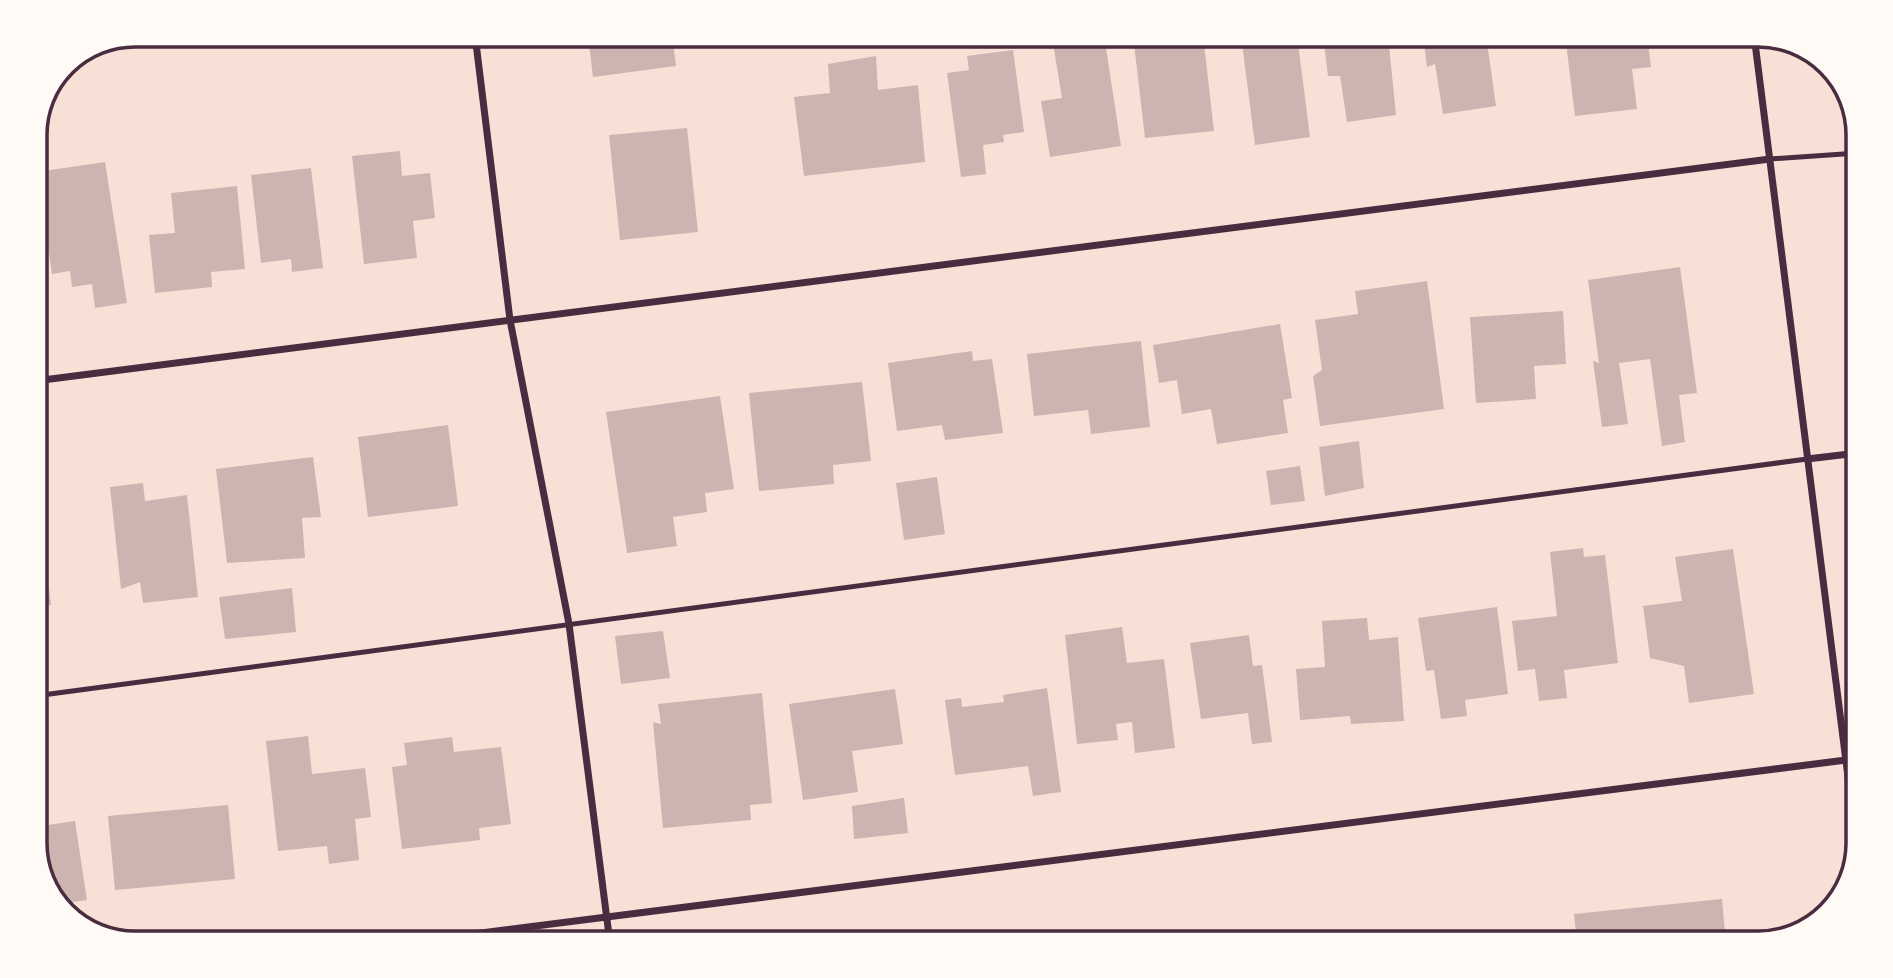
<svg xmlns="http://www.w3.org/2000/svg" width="1893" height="978" font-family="'Varela Round',sans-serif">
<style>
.building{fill:#ccb4b1}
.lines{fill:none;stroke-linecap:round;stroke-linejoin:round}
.service{stroke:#4a2c40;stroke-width:5}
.minor{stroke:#4a2c40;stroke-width:7}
.rim{fill:none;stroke:#4a2c40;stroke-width:3.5}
</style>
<rect width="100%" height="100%" fill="#f7e1d7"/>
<g class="building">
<path d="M588,35h84l4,31 -83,11z"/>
<path d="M1104,35l17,111 -71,11 -9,-56 21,-3 -9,-55z"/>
<path d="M1133,35h70l11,96 -69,7z"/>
<path d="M1241,35h56l13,102 -55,8z"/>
<path d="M1323,35h65l8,80 -49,7 -7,-46h-12z"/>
<path d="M1423,35h63l10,71 -53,8 -8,-50 -8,3z"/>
<path d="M1565,35h82l4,32 -19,2 5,40 -62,7z"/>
<path d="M1013,50l11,82 -21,3 1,7 -21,3 3,29 -25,3 -14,-104 22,-3 -2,-14z"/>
<path d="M876,56l2,34 40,-5 7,77 -121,14 -10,-79 36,-4 -2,-29z"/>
<path d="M687,128l11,104 -78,8 -11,-105z"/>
<path d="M400,151l2,25 28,-3 5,45 -22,3 4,37 -53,6 -12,-108z"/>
<path d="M105,162l22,141 -32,5 -3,-24 -20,3 -2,-16 -18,3 -15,-102z"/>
<path d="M311,168l12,100 -31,4 -1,-13 -30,4 -10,-88z"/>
<path d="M237,186l8,83 -34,3 1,15 -57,6 -6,-58 26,-2 -4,-40z"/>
<path d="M1680,267l17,126 -18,2 6,47 -23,4 -12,-87 -31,4 9,61 -26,3 -9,-66 6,2 -11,-83z"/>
<path d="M1427,281l17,128 -124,17 -7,-50 9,-6 -7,-50 43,-6 -3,-23z"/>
<path d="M1563,311l3,53 -32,2 2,33 -60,4 -6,-86z"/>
<path d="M1280,324l12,74 -9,2 5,33 -71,11 -6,-35 -29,5 -5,-34 -18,3 -6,-38z"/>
<path d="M1141,341l9,86 -59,7 -3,-24 -54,6 -7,-62z"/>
<path d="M972,351l1,10 19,-2 11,74 -58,7 -3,-15 -45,6 -9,-68z"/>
<path d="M862,382l9,79 -38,4 1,19 -75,7 -10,-98z"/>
<path d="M720,396l14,93 -29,4 2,19 -34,5 4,29 -50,7 -21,-141z"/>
<path d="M448,425l10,81 -90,11 -10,-80z"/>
<path d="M1359,441l5,47 -39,8 -6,-49z"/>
<path d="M313,457l8,60 -19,1 3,40 -78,5 -11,-94z"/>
<path d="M1300,466l5,35 -34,4 -5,-34z"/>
<path d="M937,477l8,57 -41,6 -8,-57z"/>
<path d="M143,483l2,18 42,-6 11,102 -55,6 -3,-21 -19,7 -11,-102z"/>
<path d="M38,502l13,103 -16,2v-104z"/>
<path d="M1583,548l1,9 21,-2 13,108 -54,7 3,28 -28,3 -4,-32 -17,2 -6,-50 45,-5 -7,-64z"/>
<path d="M1733,549l21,145 -65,9 -5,-37 -34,-8 -7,-52 39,-5 -7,-44z"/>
<path d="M292,588l4,44 -71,7 -6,-42z"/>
<path d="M1497,607l11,87 -43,6 2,16 -26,3 -7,-49 -8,1 -8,-53z"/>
<path d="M1367,618l2,22 29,-3 6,84 -53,3 -1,-8 -50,4 -4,-51 29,-2 -3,-46z"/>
<path d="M1122,627l5,36 37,-4 11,89 -40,5 -3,-31 -16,2 2,16 -41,4 -12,-109z"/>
<path d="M663,631l7,47 -49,6 -6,-48z"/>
<path d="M1249,635l4,31 9,-1 10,77 -20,2 -4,-31 -47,6 -11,-76z"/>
<path d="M1047,688l14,104 -28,4 -5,-30 -73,9 -10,-75 16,-2 1,9 42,-5 -1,-7z"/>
<path d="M895,689l8,55 -51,7 6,41 -55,8 -14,-96z"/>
<path d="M762,693l10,110 -22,2 1,15 -88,8 -10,-106 8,2 -3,-20z"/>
<path d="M308,736l4,38 53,-6 6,49 -16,2 4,41 -30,4 -2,-18 -49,5 -12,-110z"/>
<path d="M452,737l2,15 47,-5 10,77 -32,4 1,12 -78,9 -10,-82 15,-2 -3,-22z"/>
<path d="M904,798l4,35 -54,6 -2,-33z"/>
<path d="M228,805l7,74 -120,11 -7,-74z"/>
<path d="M75,821l12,79 -29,4 -6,-6 -17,-49v-22z"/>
<path d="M1722,899l4,44h-149l-3,-29z"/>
</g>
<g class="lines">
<g class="service">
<path d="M110,46l81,-11"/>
<path d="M1770,159l88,-6"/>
<path d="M35,696l1772,-237"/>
<path d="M1844,745l14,-2"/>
</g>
<g class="minor">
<path d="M475,35l35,285 59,304 41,319"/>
<path d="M1754,35l103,813"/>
<path d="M35,381l1735,-222"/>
<path d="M1807,459l51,-6"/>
<path d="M402,943l1444,-183"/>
</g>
</g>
<path d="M0 0H1893V978H0ZM135 47H1758A88 88 0 0 1 1846 135V843A88 88 0 0 1 1758 931H135A88 88 0 0 1 47 843V135A88 88 0 0 1 135 47Z" fill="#fffaf5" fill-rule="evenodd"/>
<path class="rim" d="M135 47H1758A88 88 0 0 1 1846 135V843A88 88 0 0 1 1758 931H135A88 88 0 0 1 47 843V135A88 88 0 0 1 135 47Z"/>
</svg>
